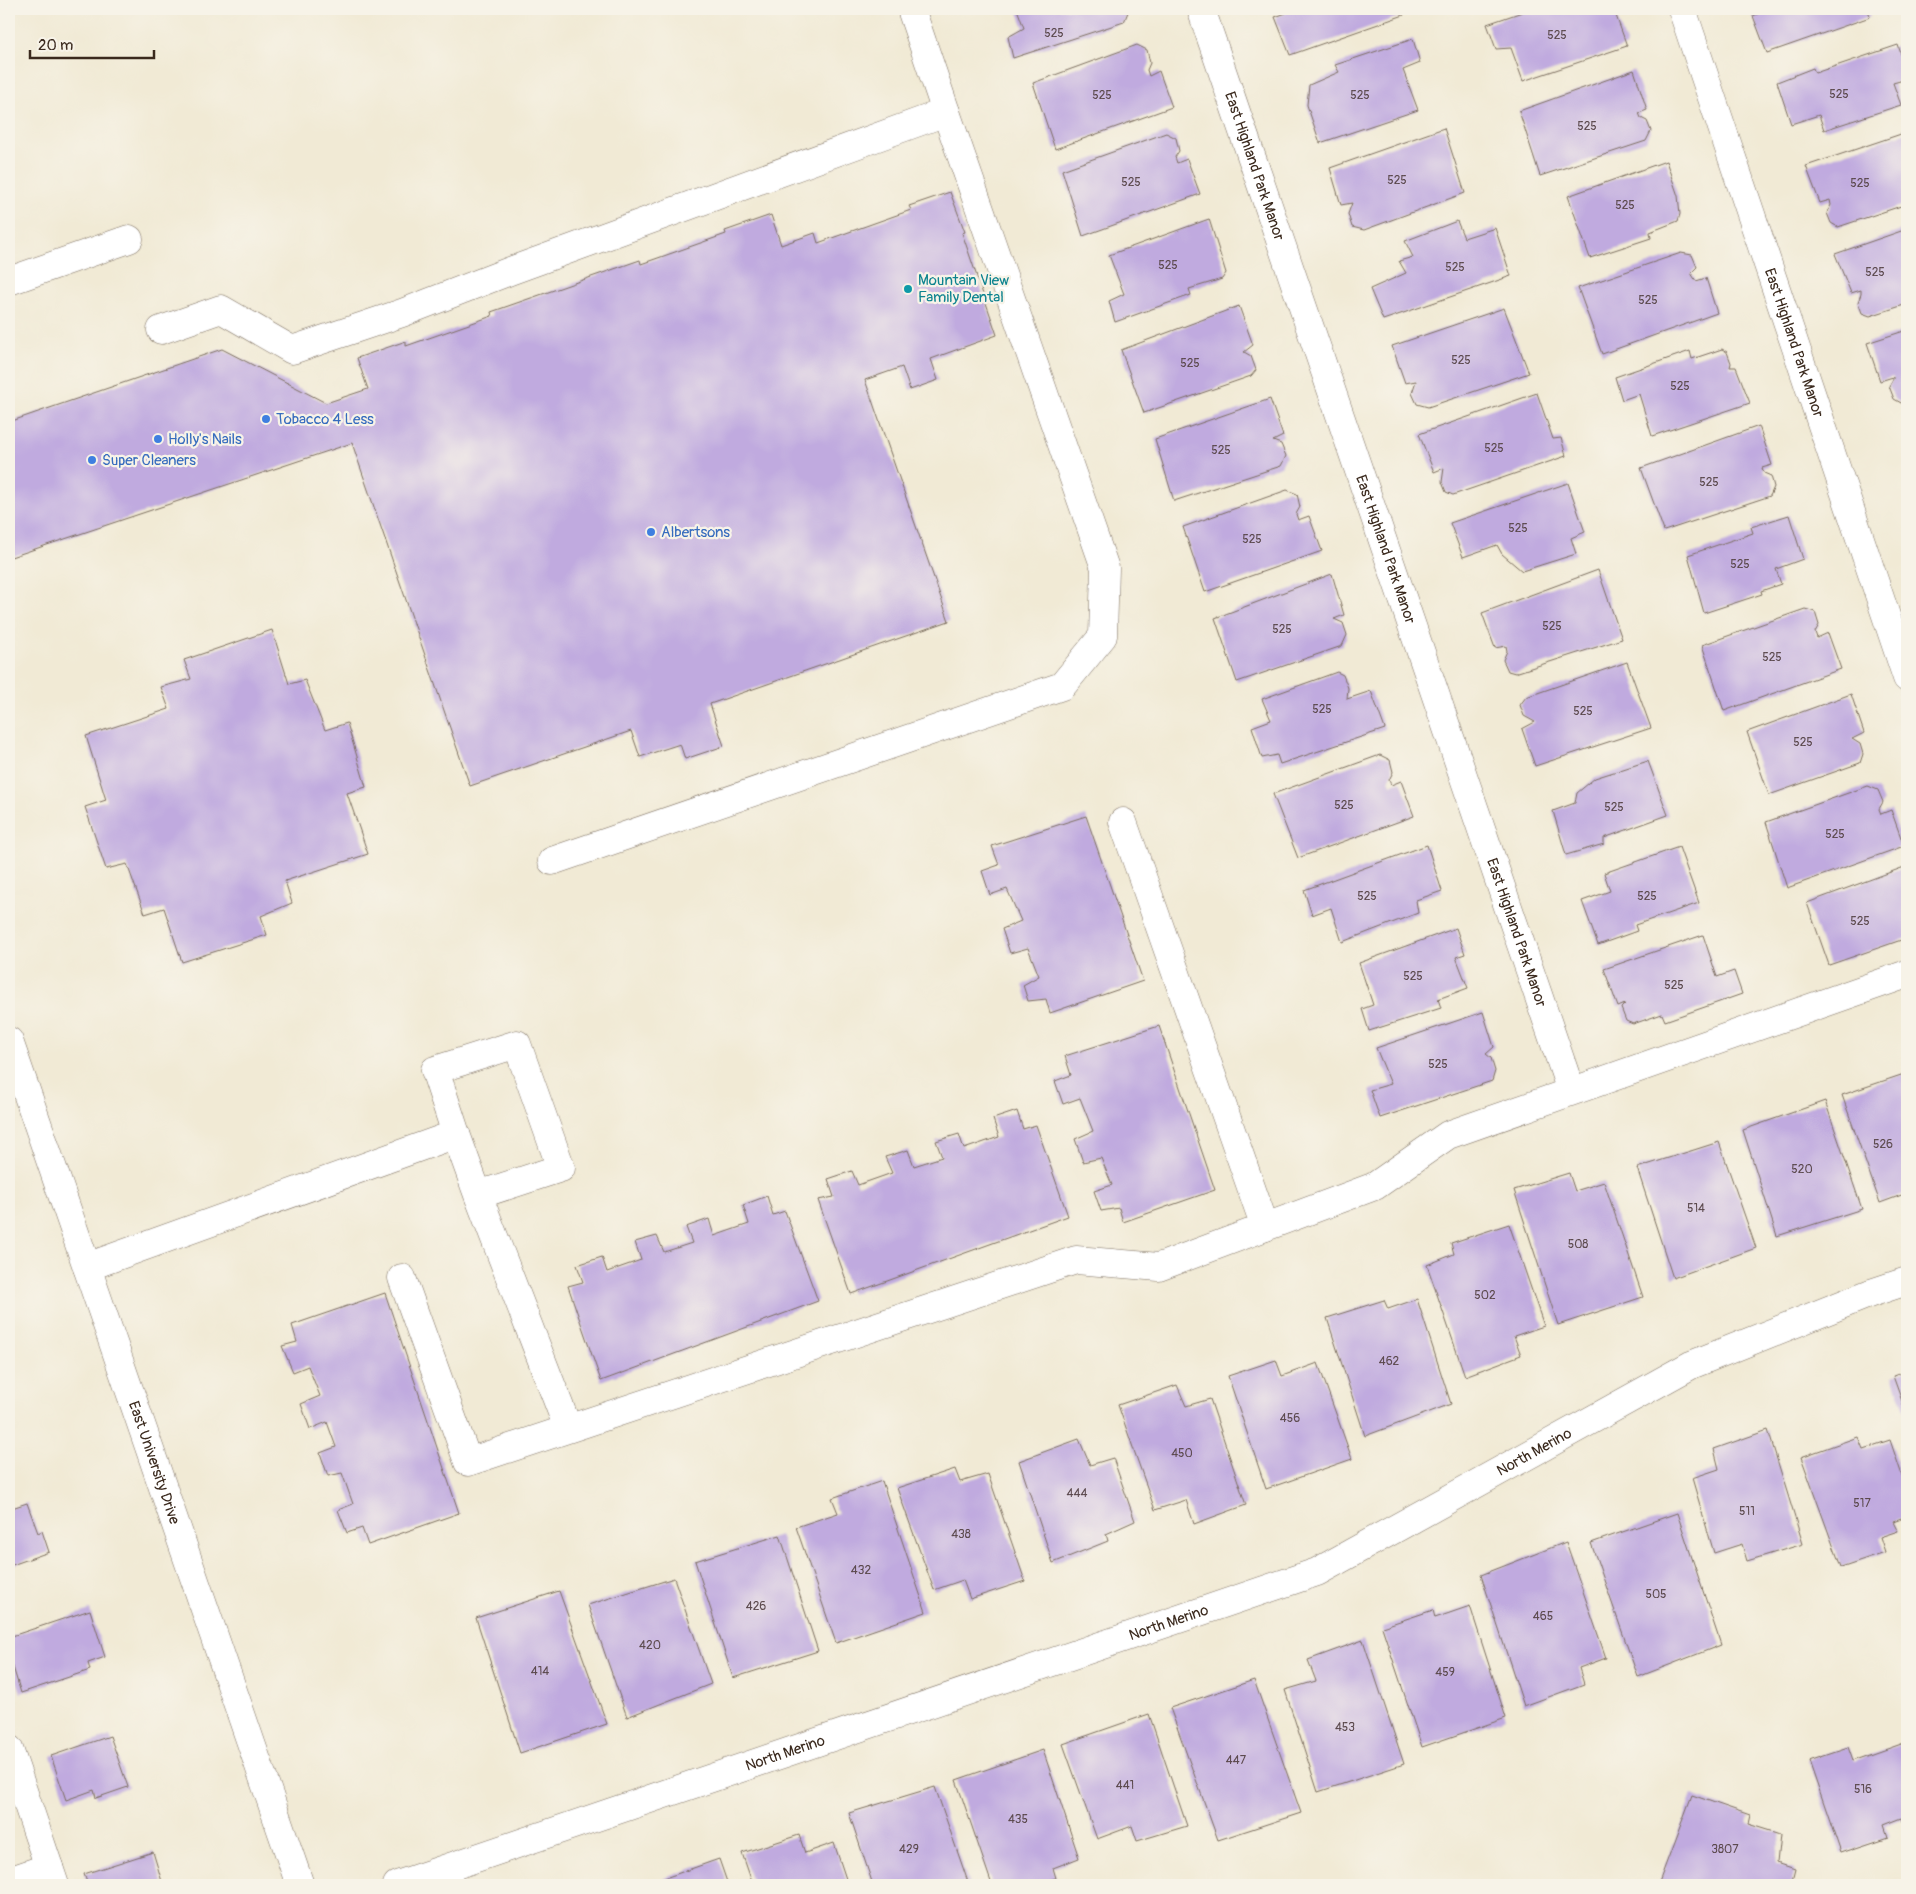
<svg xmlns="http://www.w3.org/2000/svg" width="1916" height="1894" font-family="Pangolin,sans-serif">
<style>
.building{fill:#c0aadf}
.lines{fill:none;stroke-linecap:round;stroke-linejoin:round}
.minor-casing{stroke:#7b6d5e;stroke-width:29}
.major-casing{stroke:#7b6d5e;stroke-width:29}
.minor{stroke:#fff;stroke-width:28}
.major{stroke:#fff;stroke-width:28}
.culture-dot{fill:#0f9aa8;stroke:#f7f3e8;stroke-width:2}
.shop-dot{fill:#3f7fe0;stroke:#f7f3e8;stroke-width:2}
.labels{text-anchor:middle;stroke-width:4.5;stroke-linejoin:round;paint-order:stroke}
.number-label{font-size:12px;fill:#5c4a4e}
.street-label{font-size:15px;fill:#3b2a1e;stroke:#f7f3e8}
.culture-label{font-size:15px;fill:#0d838f;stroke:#f7f3e8;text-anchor:start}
.shop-label{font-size:15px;fill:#366cbe;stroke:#f7f3e8;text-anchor:start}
</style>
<rect width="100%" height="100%" fill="#f7f3e8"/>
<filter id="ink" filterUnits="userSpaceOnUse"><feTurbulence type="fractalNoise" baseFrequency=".02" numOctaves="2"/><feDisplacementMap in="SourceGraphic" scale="10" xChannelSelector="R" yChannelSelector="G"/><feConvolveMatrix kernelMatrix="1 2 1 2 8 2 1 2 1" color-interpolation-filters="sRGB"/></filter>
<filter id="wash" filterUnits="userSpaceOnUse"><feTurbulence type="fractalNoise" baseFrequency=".0096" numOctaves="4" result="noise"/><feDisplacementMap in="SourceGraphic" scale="20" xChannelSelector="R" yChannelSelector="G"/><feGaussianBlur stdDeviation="1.12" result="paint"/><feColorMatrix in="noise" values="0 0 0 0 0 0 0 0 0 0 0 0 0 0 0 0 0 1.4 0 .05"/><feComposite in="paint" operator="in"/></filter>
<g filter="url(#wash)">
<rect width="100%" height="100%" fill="#f1ead5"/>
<g id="blocks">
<g class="building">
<path d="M1017,9h110l1,3 -4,10 -111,36 -5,-21 16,-9z"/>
<path d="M1286,9h116l2,6 -114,40 -15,-38 11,-4z"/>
<path d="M1531,9h71l1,5 11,-4 13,36 -104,35 -12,-33 -15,1 -9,-25z"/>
<path d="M1764,9h104l2,8 -103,36 -14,-37 13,-6z"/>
<path d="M1413,39l7,24 -17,7 15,40 -98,33 -13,-38 2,-20 30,-13 -4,-7z"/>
<path d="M1137,45l10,5 3,13 -3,7 2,6 10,-5 13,36 -117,42 -22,-66z"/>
<path d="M1898,45l9,27v7l-14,4 8,22 -77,25 -5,-15 -28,9 -14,-42 36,-14 2,5z"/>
<path d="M1634,70l13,40 -8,3 2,5 6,3 4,10 -5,10 -106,35 -21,-65z"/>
<path d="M1444,128l21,65 -101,37 -12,-3 -4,-13 4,-11 -11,2 -11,-37z"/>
<path d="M1907,132v72l-69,23 -7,-4 -4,-10 4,-8 -1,-5 -10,3 -14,-37z"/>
<path d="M1166,133l10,5 3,13 -4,6 2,6 10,-4 13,35 -117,42 -21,-66z"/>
<path d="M1666,161l12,35 2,18 -2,7 -28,11 1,6 -61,20 -22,-62z"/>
<path d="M950,192l15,40 -3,1 35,102 -66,24 7,21 -28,10 -8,-23 -37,13 84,241 -239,83 14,42 -39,13 -5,-15 -40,13 -9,-26 -161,55 -118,-343 -341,114 -2,-7v-128l213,-73 104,54 42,-14 -11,-31 49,-17v5l86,-30 -1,-4 149,-52 1,4 85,-30 -1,-3 46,-16 10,30 34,-12 3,10 93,-33 -2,-4z"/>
<path d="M1209,219l17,54 -4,6 -33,10 2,6 -76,27 -6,-21 15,-7 -15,-39z"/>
<path d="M1457,221l7,17 31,-10 16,48 -128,44 -13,-31 36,-16 -7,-12 14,-4 -8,-16z"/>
<path d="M1907,229v75l-37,12 -8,-3 -4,-11 3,-8v-4l-10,3 -16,-39z"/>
<path d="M1681,253l11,2 5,12 -6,6 5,8 10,-3 11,35 -115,41 -24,-66z"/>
<path d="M1239,306l14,39 -9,7 7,4 5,14 -5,6 -107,37 -23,-63z"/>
<path d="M1504,308l25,65 -101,34 -11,-3 -5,-11 4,-12 -11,2 -13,-37z"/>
<path d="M1907,330v72l-4,2 -9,-5 -5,-13 4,-7v-2l-13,4 -13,-38z"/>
<path d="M1722,349l5,3 4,11 -1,4h6l14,36 -98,33 -13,-42 -17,6 -7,-23 75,-26 2,8z"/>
<path d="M1537,393l16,46 8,-1 5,18 -113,39 -7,-3 -4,-10 2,-14 -10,4 -15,-38z"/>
<path d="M1270,399l13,37 -10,5 8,3 5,12 -5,10 -107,35 -19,-62z"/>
<path d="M1759,426l13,39 -10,3 2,5 7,3 3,11 -4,9 -106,35 -23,-63z"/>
<path d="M1568,483l17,49 -14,6 5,16 -54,17 -20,-17 -5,-9 -34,12 -13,-34z"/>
<path d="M1287,490l10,4 3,13 -4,7 2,6 11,-4 13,35 -117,41 -22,-65z"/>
<path d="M1789,515l14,44 -27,10 5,15 -20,7 1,3 -58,19 -16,-58 65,-22 -2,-6z"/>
<path d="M1598,570l24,69 -107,34 -7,-2 -5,-11 4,-9 -1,-5 -11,2 -13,-35z"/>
<path d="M1332,574l12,41 -10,4 9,4 4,12 -5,11 -105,36 -22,-64z"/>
<path d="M1805,609l10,3 4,13 -4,7 2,6 11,-5 13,36 -117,42 -22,-66z"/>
<path d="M272,630l17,54 16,-4 20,50 22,-7 19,64 -19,6 21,61 -83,27 7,22 -31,13 6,19 -85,27 -18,-54 -19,6 -18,-50 -21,5 -21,-62 21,-7 -20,-64 83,-27 -8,-22 30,-8 -7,-19z"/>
<path d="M1627,662l24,66 -116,38 -13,-37 13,-7 -11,-6 -4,-11 6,-8z"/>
<path d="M1337,672l6,3 5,13 -1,11 24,-8 14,38 -105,35 -3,-9 -15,3 -10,-31 19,-7 -9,-21z"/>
<path d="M1851,694l13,39 -12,6 8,5 3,10 -3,9 -91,32 -22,-63z"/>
<path d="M1380,755l10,5 3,12 -4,8 2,5 10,-4 13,35 -116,42 -25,-64z"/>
<path d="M1648,761l20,54 -64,23v6l-38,11 -13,-44 22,-8 2,-10 18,-15z"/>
<path d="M1868,786l10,4 5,12 -4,7 2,5 10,-4 13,36 -117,42 -21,-66z"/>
<path d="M1086,816l57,165 -93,32 -4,-14 -18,2 -5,-16 16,-9 -11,-28 -18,5 -8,-24 19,-8 -14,-32 -17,6 -8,-24 17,-6 -7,-19z"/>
<path d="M1427,845l15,46 -26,9 2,13 -76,29 -11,-34 -19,7 -8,-25z"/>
<path d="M1679,847l20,56 -64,22 2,6 -39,14 -16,-44 28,-10 -6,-18z"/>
<path d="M1907,866v72l-78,27 -22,-62z"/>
<path d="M1456,928l9,26 -9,3 12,31 -30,11 3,9 -72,23 -7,-22 11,-4 -14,-42z"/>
<path d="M1703,935l14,42 17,-6 8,23 -77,27 -3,-7 -29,10 -7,-3 -5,-13 4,-4 -7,3 -14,-38z"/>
<path d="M1483,1012l11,35 -8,7 5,4 4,13 -3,10 -112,37 -10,-28 21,-6 -15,-36z"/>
<path d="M1159,1026l56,164 -92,32 -4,-14 -18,3 -7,-20 18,-6 -11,-27 -18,4 -8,-23 18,-8 -13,-33 -17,6 -8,-23 16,-6 -6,-19z"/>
<path d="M1907,1073v120l-27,10 -38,-108z"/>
<path d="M1825,1101l37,108 -85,27 -34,-106z"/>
<path d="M1017,1111l6,18 13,-4 32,91 -217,78 -33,-94 16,-3 -6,-18 24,-8 6,14 34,-12 -7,-16 23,-7 6,16 28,-9 -6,-16 23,-7 5,15 35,-12 -6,-18z"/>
<path d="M1719,1142l37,106 -83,30 -36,-110z"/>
<path d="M1569,1173l6,18 29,-9 39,115 -85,28 -44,-135z"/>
<path d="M767,1196l6,19 12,-4 33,90 -217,80 -33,-95 15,-4 -6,-17 25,-8 5,15 34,-12 -6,-18 22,-6 7,16 28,-9 -6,-16 23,-8 5,17 35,-12 -6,-19z"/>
<path d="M1509,1224l35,102 -30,10 7,19 -56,21 -38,-111 27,-11 -3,-11z"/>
<path d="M385,1293l74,220 -91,32 -6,-17 -15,5 -9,-23 15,-6 -11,-31 -14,3 -8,-23 16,-6 -9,-25 -17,7 -9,-25 19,-8 -12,-30 -15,6 -11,-26 15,-4 -5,-17z"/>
<path d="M1417,1299l34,105 -86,32 -38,-118 57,-18 4,9z"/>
<path d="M1276,1360l6,16 36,-13 34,96 -86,30 -38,-113z"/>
<path d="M1907,1371v44l-14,-39z"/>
<path d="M1177,1385l9,21 24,-7 36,106 -52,19 -8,-24 -31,10 -37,-105z"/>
<path d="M1768,1430l35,114 -56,17 -5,-17 -28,9 -22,-75 27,-9 -5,-20z"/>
<path d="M1858,1437l5,12 27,-9 17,50v26l-14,5 5,10 -18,6 5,15 -44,15 -40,-110z"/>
<path d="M1079,1439l11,26 23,-7 22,63 -29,13 2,7 -55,22 -34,-102z"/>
<path d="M955,1469l5,13 28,-8 37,107 -55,18 -7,-19 -29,10 -37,-102z"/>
<path d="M882,1481l44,131 -90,31 -40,-116 42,-14 -6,-15z"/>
<path d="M27,1503l11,30 4,-2 7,21 -40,14v-57z"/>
<path d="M1677,1513l44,132 -83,32 -47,-134z"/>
<path d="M780,1535l38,116 -85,27 -38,-117z"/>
<path d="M1566,1542l40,116 -27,10 5,16 -60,22 -43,-131z"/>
<path d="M674,1578l37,106 -84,33 -39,-112z"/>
<path d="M559,1591l48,133 -87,29 -44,-135z"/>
<path d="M1470,1606l36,112 -84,29 -40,-120 51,-17 2,8z"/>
<path d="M90,1610l15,47 -17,6 2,7 -69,23 -12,-39v-17z"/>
<path d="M1363,1640l41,124 -86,28 -33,-102 31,-9 -8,-21z"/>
<path d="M1254,1680l47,133 -83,27 -48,-132z"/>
<path d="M1149,1714l38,112 -50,15 -5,-15 -35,13 -34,-95z"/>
<path d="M110,1736l18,51 -32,11 -2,-8 -28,10 -15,-44z"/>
<path d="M1907,1742v88l-4,-12 -18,7 4,12 -48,16 -32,-93 39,-13 5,14z"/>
<path d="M1043,1750l36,108 -26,10 3,10 -22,7h-42l-36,-105z"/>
<path d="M935,1787l34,98h-96l-24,-72z"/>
<path d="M1692,1795l58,20 -2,9 32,10 -3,29 18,6 -4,16h-133z"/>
<path d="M799,1835l6,18 29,-10 14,42h-95l-11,-32z"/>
<path d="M153,1852l10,33h-75l-4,-11z"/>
<path d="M719,1859l9,26h-61l-2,-7z"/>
</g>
</g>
</g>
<g filter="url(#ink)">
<use href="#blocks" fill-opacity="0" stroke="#7b6d5e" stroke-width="1"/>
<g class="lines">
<defs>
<g id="minor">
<path id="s1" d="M1201,9l370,1082"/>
<path id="s2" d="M1682,9l225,669"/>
<path d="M9,281l120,-42"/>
<path d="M161,330l60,-21 71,41 110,-37 108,-42 436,-159 -35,-103"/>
<path d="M1123,822l142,405"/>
<path d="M552,861l510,-175 41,-50 2,-68 -159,-456"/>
<path d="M478,1195l-22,-61 -21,-64 82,-26 44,124 -83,27 90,233"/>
<path d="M87,1267l369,-133"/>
<path d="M402,1278l66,184 608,-202 83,7 216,-81 73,-51 459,-161"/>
<path d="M9,1749l46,136"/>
<path d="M9,1881l40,-14"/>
<path id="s3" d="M397,1885l920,-313 374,-207 180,-72 36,-12"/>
</g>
<g id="major">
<path id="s4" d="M9,1041l291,844"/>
</g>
</defs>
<use href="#minor" class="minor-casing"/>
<use href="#major" class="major-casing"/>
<use href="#minor" class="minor"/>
<use href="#major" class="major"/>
</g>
</g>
<circle class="culture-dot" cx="908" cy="289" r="5"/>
<g class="shop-dot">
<circle cx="266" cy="419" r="5"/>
<circle cx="158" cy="439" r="5"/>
<circle cx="92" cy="460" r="5"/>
<circle cx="651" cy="532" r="5"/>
</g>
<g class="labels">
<g class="number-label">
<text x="1054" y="37">525</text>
<text x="1557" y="39">525</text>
<text x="1839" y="98">525</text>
<text x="1102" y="99">525</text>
<text x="1360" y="99">525</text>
<text x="1587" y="130">525</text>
<text x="1397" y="184">525</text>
<text x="1131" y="186">525</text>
<text x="1860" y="187">525</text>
<text x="1625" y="209">525</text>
<text x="1168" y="269">525</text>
<text x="1455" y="271">525</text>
<text x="1875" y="276">525</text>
<text x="1648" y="304">525</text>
<text x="1461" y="364">525</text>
<text x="1190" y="367">525</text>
<text x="1680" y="390">525</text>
<text x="1494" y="452">525</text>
<text x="1221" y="454">525</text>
<text x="1709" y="486">525</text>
<text x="1518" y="532">525</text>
<text x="1252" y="543">525</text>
<text x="1740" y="568">525</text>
<text x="1552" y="630">525</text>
<text x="1282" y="633">525</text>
<text x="1772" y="661">525</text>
<text x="1322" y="713">525</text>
<text x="1583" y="715">525</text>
<text x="1803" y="746">525</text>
<text x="1344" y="809">525</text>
<text x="1614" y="811">525</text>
<text x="1835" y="838">525</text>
<text x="1367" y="900">525</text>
<text x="1647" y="900">525</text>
<text x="1860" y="925">525</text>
<text x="1413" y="980">525</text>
<text x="1674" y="989">525</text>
<text x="1438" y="1068">525</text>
<text x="1883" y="1148">526</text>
<text x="1802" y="1173">520</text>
<text x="1696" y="1212">514</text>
<text x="1578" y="1248">508</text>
<text x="1485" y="1299">502</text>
<text x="1389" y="1365">462</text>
<text x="1290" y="1422">456</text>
<text x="1182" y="1457">450</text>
<text x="1077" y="1497">444</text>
<text x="1862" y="1507">517</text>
<text x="1747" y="1515">511</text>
<text x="961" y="1538">438</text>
<text x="861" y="1574">432</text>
<text x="1656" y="1598">505</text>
<text x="756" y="1610">426</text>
<text x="1543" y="1620">465</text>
<text x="650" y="1649">420</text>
<text x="540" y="1675">414</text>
<text x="1445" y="1676">459</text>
<text x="1345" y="1731">453</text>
<text x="1236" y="1764">447</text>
<text x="1125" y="1789">441</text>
<text x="1863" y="1793">516</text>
<text x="1018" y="1823">435</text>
<text x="909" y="1853">429</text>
<text x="1725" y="1853">3807</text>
</g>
<g class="street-label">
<text dy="5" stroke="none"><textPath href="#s1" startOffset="166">East Highland Park Manor</textPath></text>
<text dy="5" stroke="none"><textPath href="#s2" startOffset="352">East Highland Park Manor</textPath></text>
<text dy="5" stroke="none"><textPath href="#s1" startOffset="571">East Highland Park Manor</textPath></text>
<text dy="5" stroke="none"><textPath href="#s1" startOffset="976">East Highland Park Manor</textPath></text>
<text dy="5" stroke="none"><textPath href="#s3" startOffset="1220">North Merino</textPath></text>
<text dy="5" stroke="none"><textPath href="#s4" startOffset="446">East University Drive</textPath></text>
<text dy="5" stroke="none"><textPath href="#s3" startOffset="815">North Merino</textPath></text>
<text dy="5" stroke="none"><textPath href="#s3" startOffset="410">North Merino</textPath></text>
</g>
<g class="culture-label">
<text x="918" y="285">Mountain View<tspan x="918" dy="17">Family Dental</tspan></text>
</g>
<g class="shop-label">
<text x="276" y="424">Tobacco 4 Less</text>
<text x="168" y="444">Holly's Nails</text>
<text x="102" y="465">Super Cleaners</text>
<text x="661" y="537">Albertsons</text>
</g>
</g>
<rect width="1916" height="1894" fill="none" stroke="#f7f3e8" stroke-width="30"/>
<path d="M30 50v8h124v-8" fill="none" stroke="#3b2a1e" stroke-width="2.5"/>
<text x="38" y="50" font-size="15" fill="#3b2a1e" stroke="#f7f3e8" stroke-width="4" paint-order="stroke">20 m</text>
</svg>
